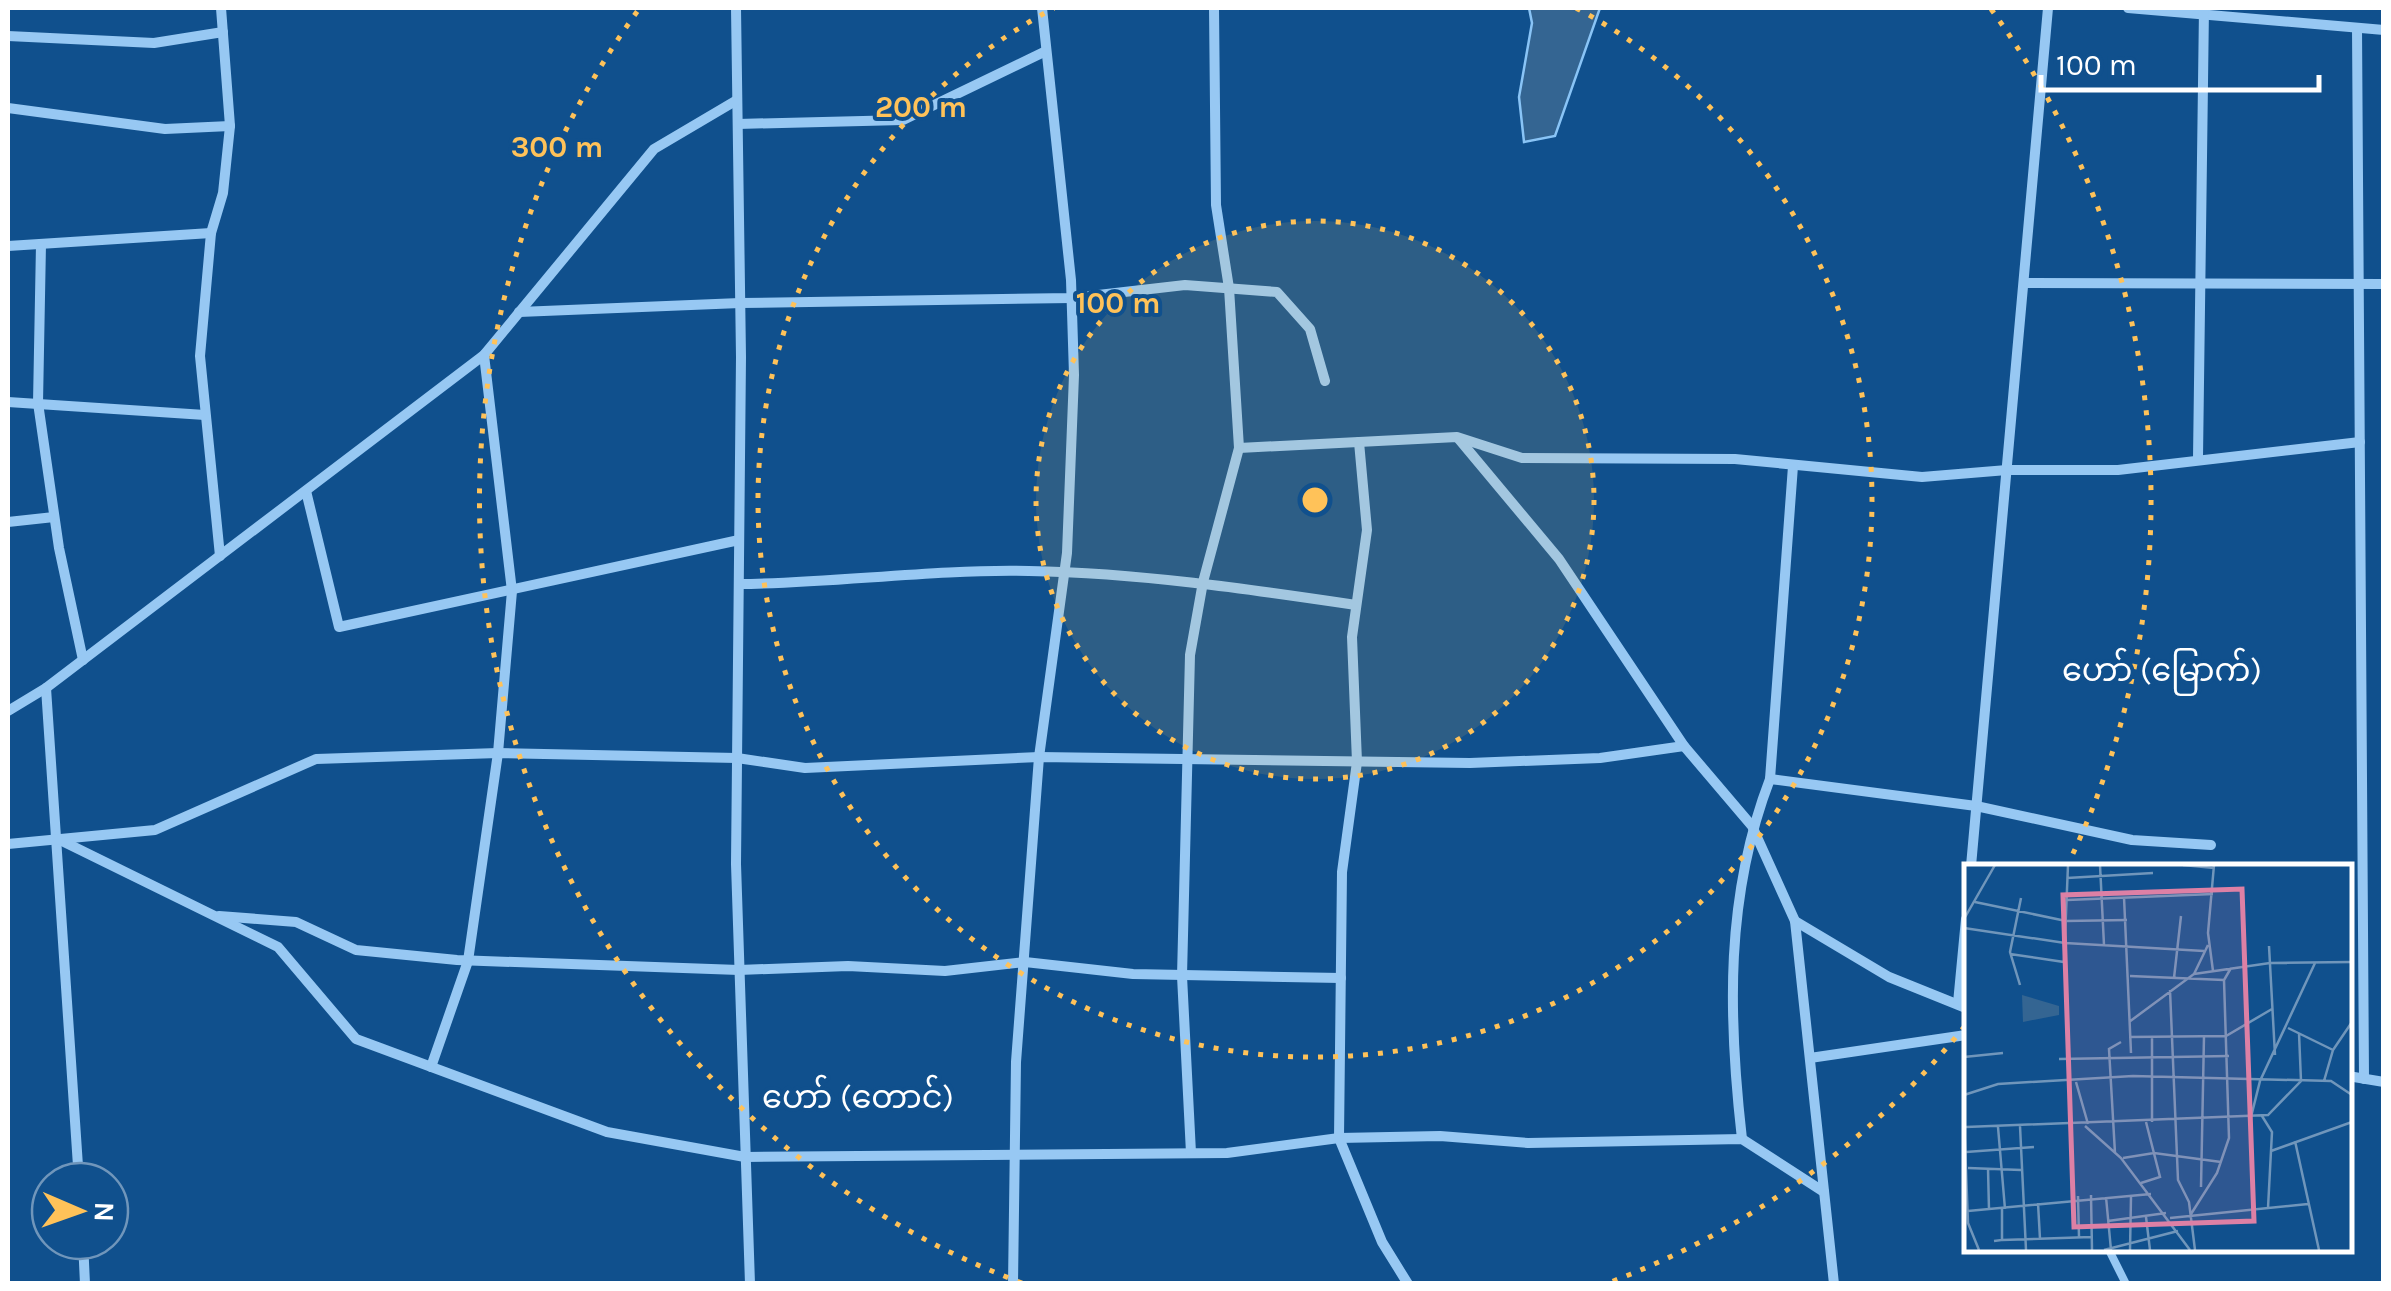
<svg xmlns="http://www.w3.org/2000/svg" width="2391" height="1291" font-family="Karla,'Noto Sans Myanmar',sans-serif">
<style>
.water{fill:#346592;stroke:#89c4f6;stroke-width:2.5}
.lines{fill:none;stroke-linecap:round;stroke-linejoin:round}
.service{stroke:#97c8f3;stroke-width:8}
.minor{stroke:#97c8f3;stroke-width:10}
.ring{fill:none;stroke:#ffc259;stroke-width:5;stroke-dasharray:5 10}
.labels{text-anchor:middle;stroke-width:8;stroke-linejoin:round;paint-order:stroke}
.quarter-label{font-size:32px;fill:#fff;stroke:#10508d}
.inset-road{fill:none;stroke:#7096bb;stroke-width:2.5}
.view{fill:#dd80a5;fill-opacity:0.15;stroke:#dd80a5;stroke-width:5}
.inset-edge{fill:none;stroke:#fff;stroke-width:5}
.centre{fill:#ffc259;stroke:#10508d;stroke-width:5}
.ring-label{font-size:30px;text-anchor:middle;font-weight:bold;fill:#ffc259;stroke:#10508d;stroke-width:8;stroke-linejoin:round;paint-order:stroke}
</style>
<rect width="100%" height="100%" fill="#10508d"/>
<path class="water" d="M1529,8h71l-45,128 -31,6 -5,-45 13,-74z"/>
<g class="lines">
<path class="service" d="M2108,1248l18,36"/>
<g class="minor">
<path d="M736,8l5,349 -5,507 14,420"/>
<path d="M2128,8l256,22"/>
<path d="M2357,28l7,1051"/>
<path d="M8,36l146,7 69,-11"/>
<path d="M8,108l157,21 65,-3"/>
<path d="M738,124l165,-4 143,-69"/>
<path d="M41,244l-3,159 21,145 24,112"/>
<path d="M8,246l203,-13"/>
<path d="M2024,283l360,1"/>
<path d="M519,312l221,-9 332,-5 113,-13 92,7 33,37 15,52"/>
<path d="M8,402l197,13"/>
<path d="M1458,438l101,121 125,187 68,80 43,95 94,56 77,31"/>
<path d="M1359,442l8,88 -15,107 5,125 -15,110 -3,266 43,104 26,42"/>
<path d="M1239,448l218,-11 65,21 213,1 187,18 85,-7h111l242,-28"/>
<path d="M2198,458l6,-450"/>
<path d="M306,491l33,136 400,-87"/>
<path d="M8,522l46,-5"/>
<path d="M220,556l-20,-200 11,-123 12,-40 7,-67 -9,-118"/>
<path d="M739,584c97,-1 193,-15 290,-13 110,2 219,18 327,34"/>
<path d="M46,688l33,493"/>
<path d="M8,711l38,-23 438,-333 170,-206 83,-49"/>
<path d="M1770,779l206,27 156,34 79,5"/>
<path d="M58,839l220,108 78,92 251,93 138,25 482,-4 112,-15 101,-2 88,7 214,-4 82,53"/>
<path d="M8,844l147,-14 161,-71 182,-6 239,5 68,10 234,-11 431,6 130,-5 84,-12"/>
<path d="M1971,866l77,-858"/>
<path d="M219,916l77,6 60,28 101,10 282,10 109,-4 97,5 80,-9 108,12 208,4"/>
<path d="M1795,921l39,363"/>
<path d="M1958,1003l8,-84"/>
<path d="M1810,1058l156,-23"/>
<path d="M431,1067l37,-106 30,-208 14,-162 -28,-236"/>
<path d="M2348,1076l36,6"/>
<path d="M1742,1139c-14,-123 -17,-243 28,-360l23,-313"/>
<path d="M1191,1153l-9,-177 8,-321 13,-73 36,-134 -10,-160 -13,-83 -2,-197"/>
<path d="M83,1241l2,43"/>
<path d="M1013,1284l3,-222 23,-305 28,-204 7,-178 -3,-95 -29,-272"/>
</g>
</g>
<circle cx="1315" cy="500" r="279" fill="#ffc259" fill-opacity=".12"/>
<g class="ring">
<circle cx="1315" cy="500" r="279"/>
<path d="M1576 8A557 557 0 1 1 1054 8"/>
<path d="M1965 1026A836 836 0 0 1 1608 1283M1022 1283A836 836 0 0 1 639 9M1991 9A836 836 0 0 1 2070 860"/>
</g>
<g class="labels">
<g class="quarter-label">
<text x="2162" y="681">ဟော် (မြောက်)</text>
<text x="858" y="1108">ဟော် (တောင်)</text>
</g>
</g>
<g transform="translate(1964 864)">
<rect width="388" height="388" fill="#10508d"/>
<path d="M58,131l37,11v9l-36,7z" fill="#346592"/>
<path class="inset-road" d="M136,1l4,80M219,1l31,3M103,14l86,-5M160,33l7,156M103,36l146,-6M11,38l91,19 61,-1M0,55l31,-54M0,64l101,15 139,8M305,82l6,109M46,90l54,8 4,-97M249,107l-5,-38 6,-68M230,110l76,-11 82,-1M166,112l94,4M210,114l7,-62M56,121l-10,-33 11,-54M206,126l8,190 11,22 6,48M165,158l65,-48 14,-29M324,164l45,22M188,172v86M165,173l97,-1 46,-27M0,193l39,-4M95,195l170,-3M360,217l9,-31 19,-28M112,218l12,42M0,231l34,-11 135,-8 198,5 21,14M298,252l10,16 -4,76M0,253l4,106 11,27M287,253l9,-36 55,-118M56,262l6,124M121,262l36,32 69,92M2,263l302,-12 33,-34 -2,-48M34,263l7,82M331,277l24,109M307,287l81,-29M2,288l68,-5M151,289l-6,-104 12,-7M159,294l31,-5 67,9M4,304l53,2M24,304l1,42M177,319l19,-6 -14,-55M237,323l3,-151M127,331l1,55M114,332l1,41M142,333l5,53M74,339l2,36M4,347l183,-17M227,350l26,-41 12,-35 -5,-158 7,-12M182,353l4,33M206,354l138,-14M144,357l58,-8M38,376l89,-3M30,377l8,-1v-31M140,386l74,-19M166,386l1,-53"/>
<path class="view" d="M278,25l12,332 -180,6 -11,-332z"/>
<rect width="388" height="388" class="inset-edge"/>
</g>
<circle cx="1315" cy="500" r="15" class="centre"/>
<g class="ring-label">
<text x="921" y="117">200 m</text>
<text x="557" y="157">300 m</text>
<text x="1118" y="313">100 m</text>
</g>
<rect width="2391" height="1291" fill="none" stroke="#ffffff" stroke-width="20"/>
<g transform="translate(80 1211) rotate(92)"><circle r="48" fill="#10508d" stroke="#7096bb" stroke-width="2.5"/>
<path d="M0-8L18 38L0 25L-18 38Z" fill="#ffc259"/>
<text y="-15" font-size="28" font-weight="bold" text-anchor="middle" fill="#ffffff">N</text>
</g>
<path d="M2041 75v15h278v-15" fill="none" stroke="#ffffff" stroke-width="5"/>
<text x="2056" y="75" font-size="30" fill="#ffffff" stroke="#10508d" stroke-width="8" paint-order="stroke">100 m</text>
</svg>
